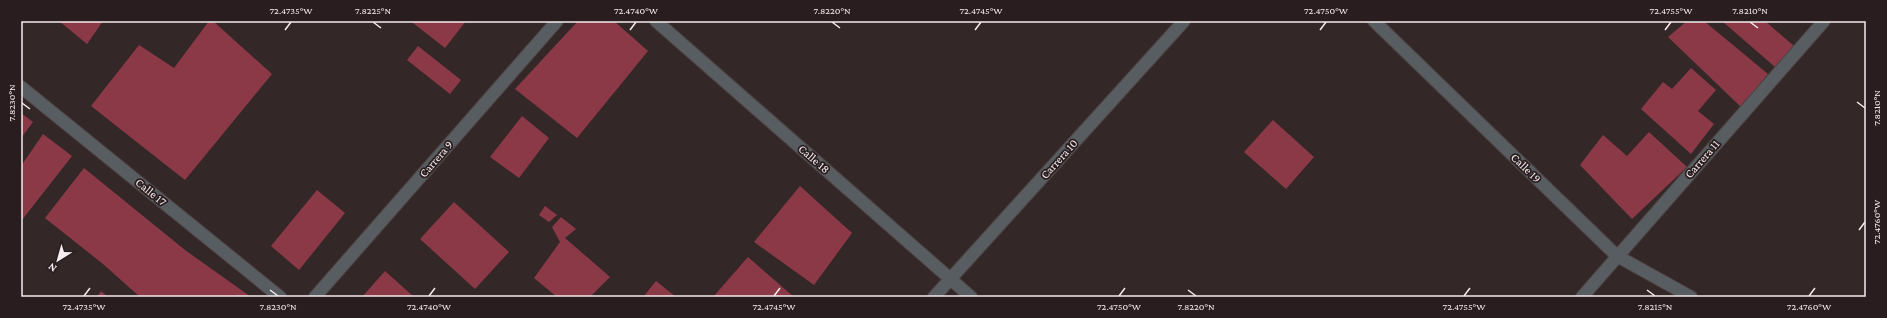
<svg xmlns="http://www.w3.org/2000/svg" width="1887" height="318" font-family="'Crimson Pro',serif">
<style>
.building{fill:#8b3947}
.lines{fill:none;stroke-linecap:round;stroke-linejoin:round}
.minor-casing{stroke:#4f4344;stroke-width:14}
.minor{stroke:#575d60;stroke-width:12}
.ticks{fill:none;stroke:#f5eced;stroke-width:1.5}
.labels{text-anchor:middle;stroke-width:3.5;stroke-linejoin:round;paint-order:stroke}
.street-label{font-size:12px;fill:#f5eced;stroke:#2a1d1f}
.neatline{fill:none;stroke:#f5eced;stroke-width:1.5}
.ticks-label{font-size:10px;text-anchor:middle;fill:#f5eced}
</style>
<rect width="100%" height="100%" fill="#342728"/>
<g class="building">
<path d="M59,21h44l-16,23z"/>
<path d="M209,21h4l59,53 -87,106 -94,-74 48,-61 35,23z"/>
<path d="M414,21h52l-21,27 -32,-25z"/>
<path d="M578,21h36l34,30 -71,87 -62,-49z"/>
<path d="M1687,21h17l64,53 -27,33 -73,-70z"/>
<path d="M1722,21h43l29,25 -19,21z"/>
<path d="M418,46l43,34 -11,14 -43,-34z"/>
<path d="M1691,68l25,22 -18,21 16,13 -23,30 -50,-45 22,-27 9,7z"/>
<path d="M21,113l12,9 -12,16z"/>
<path d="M522,116l27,22 -30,40 -29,-21z"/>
<path d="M1273,120l41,37 -28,32 -42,-37z"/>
<path d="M1649,132l38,35 -55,52 -52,-54 23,-30 24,21z"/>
<path d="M43,134l29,22 -50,64 -1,-54z"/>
<path d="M84,168l101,82 66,47h-111l-37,-33 -58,-46z"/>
<path d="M800,186l52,47 -38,52 -60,-43z"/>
<path d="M317,190l28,23 -46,57 -28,-24z"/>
<path d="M454,202l55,50 -34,37 -55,-50z"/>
<path d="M545,206l12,9 -8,7 -10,-7z"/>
<path d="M561,217l15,12 -11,9 45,39 -20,20h-33l-23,-19 26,-36 -8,-15z"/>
<path d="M748,257l46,40h-81z"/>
<path d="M385,271l29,26h-52z"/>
<path d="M656,281l20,16h-33z"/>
<path d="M101,291l7,6h-11z"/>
</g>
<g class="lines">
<defs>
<g id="minor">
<path d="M656,21l315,276"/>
<path d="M1374,21l243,235 74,41"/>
<path d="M21,87l259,210"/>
<path d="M315,297l242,-276"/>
<path d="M934,297l250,-276"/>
<path d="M1582,297l242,-276"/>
</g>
</defs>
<use href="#minor" class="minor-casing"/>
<use href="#minor" class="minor"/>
</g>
<path class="ticks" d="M373,22l8,6M832,22l8,6M1750,22l8,6M285,30l6,-8M630,30l6,-8M975,30l6,-8M1320,30l6,-8M1665,30l6,-8M1857,102l8,6M22,103l8,6M1859,230l6,-8M270,290l8,6M1188,290l8,6M1647,290l8,6M84,296l6,-8M429,296l6,-8M774,296l6,-8M1119,296l6,-8M1464,296l6,-8M1809,296l6,-8"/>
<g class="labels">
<g class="street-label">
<text transform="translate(436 159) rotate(-49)" y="4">Carrera 9</text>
<text transform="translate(814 159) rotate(41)" y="4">Calle 18</text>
<text transform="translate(1059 159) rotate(-48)" y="4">Carrera 10</text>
<text transform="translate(1702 159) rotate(-49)" y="4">Carrera 11</text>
<text transform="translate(1526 168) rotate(44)" y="4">Calle 19</text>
<text transform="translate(151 192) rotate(39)" y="4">Calle 17</text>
</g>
</g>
<rect width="1887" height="318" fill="none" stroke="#2a1d1f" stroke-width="44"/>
<g transform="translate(58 260) rotate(217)" stroke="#2a1d1f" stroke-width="3" paint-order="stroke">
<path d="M0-3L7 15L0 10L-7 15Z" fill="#f5eced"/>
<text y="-6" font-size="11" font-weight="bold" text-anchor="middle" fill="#f5eced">N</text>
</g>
<rect x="22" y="22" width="1843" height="274" class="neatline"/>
<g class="ticks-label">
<text x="291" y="14">72.4735°W</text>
<text x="373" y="14">7.8225°N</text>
<text x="636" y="14">72.4740°W</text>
<text x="832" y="14">7.8220°N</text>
<text x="981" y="14">72.4745°W</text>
<text x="1326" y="14">72.4750°W</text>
<text x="1671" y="14">72.4755°W</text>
<text x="1750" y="14">7.8210°N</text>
<text transform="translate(11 103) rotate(-90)" y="4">7.8230°N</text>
<text transform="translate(1876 108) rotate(-90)" y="4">7.8210°N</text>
<text transform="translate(1876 222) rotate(-90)" y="4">72.4760°W</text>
<text x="84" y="310">72.4735°W</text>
<text x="278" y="310">7.8230°N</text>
<text x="429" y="310">72.4740°W</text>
<text x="774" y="310">72.4745°W</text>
<text x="1119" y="310">72.4750°W</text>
<text x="1196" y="310">7.8220°N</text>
<text x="1464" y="310">72.4755°W</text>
<text x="1655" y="310">7.8215°N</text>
<text x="1809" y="310">72.4760°W</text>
</g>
</svg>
